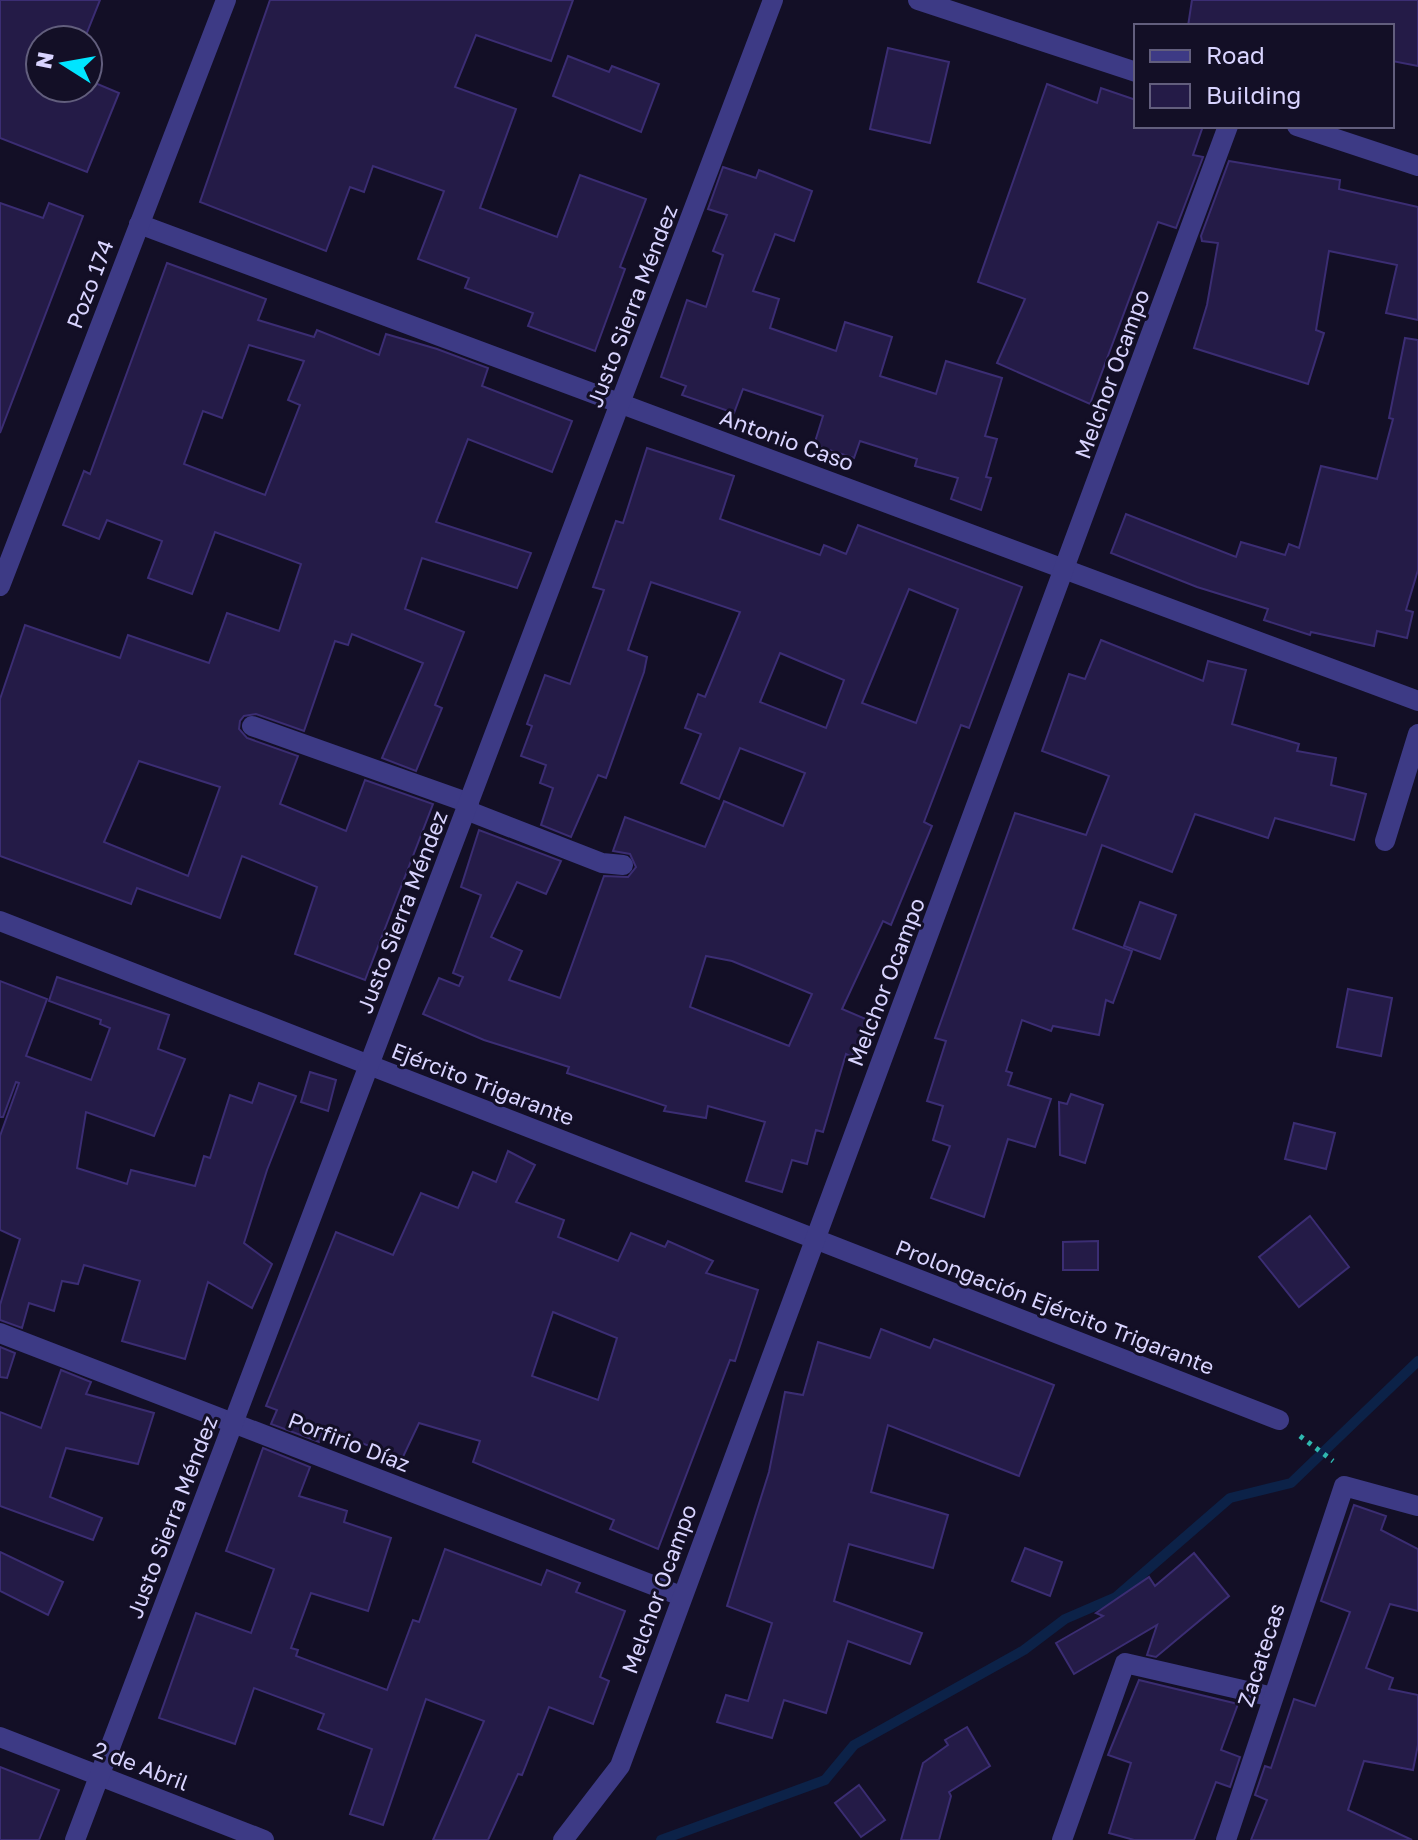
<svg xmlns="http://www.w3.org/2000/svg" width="1418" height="1840" font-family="'Golos Text',sans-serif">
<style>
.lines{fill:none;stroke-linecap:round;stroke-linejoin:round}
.stream{stroke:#0c2248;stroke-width:10}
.building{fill:#241b47;stroke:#3b2d73;stroke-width:2;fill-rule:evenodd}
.path{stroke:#2fb8b0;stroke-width:5;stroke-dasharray:4 6;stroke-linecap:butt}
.minor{stroke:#3d3a85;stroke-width:20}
.labels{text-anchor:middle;stroke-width:6;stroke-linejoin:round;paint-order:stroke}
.street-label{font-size:22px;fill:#d9d4ff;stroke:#130f26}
</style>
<rect width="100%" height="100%" fill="#130f26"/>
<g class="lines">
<path class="stream" d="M661,1840l164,-60 29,-35 170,-95 41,-31 51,-22 114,-99 61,-15 127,-122"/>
</g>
<g class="building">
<path d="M0,0h100l-16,40h-44v48h48v-8l31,13 -32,79 -87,-34z"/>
<path d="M270,0h303l-22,61 -75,-26 -21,52 61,22 -36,99 77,29 23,-62 66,24 -26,68 5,2 -30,82 -67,-25 5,-13 -68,-25 4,-10 -51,-19 26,-68 -71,-25 -9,26 -14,-5 -24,64 -126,-49z"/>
<path d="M1192,0h226v66l-26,-5v-35h-204z"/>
<path d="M888,48l61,14 -19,81 -60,-14z"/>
<path d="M568,56l41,16 3,-6 47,18 -18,48 -88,-36z"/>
<path d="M1047,84l50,19 4,-15 35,12v26h67l-10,29 10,2 -27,71 -18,-6 -68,182 -93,-41 28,-64 -47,-17z"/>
<path d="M1229,161l111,19 -1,9 79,18v113l-32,-7 11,-48 -68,-14 -13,79 8,3 -16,51 -114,-36 13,-43 11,-62 -16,-2 -1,-5z"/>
<path d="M723,167l33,11 3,-8 53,21 -18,50 -19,-7 -22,57 26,8 -9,29 66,23 9,-29 47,15 -12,39 56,18 10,-33 56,17 -17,58 12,3 -11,38 5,1 -10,32 -30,-11 7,-21 -43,-12 2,-7 -57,-18 -6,17 -40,-13 9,-29 -80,-27 -9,24 -52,-18 4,-9 -25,-9 26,-77 19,7 17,-52 -10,-4 14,-36 -19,-6z"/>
<path d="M0,203l43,15 6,-15 34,13 -83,217z"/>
<path d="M167,263l99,36 -8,21 56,17 3,-7 62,25 7,-21 51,15 51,19 -6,18 90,35 -20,51 -84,-33 -32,83 95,31 -14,35 -95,-30 -17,51 59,23 -29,73 7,3 -26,63 -34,-13 41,-95 -71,-29 -4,11 -13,-4 -31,90 -48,-17 -12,2 -4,5 -1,8 8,9 51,18 -18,48 66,27 19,-51 68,24 -68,176 -70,-26 22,-67 -75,-31 -22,62 -83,-30 -6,16 -131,-48v-157l25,-74 95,33 8,-23 81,28 18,-50 52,18 22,-67 -86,-32 -23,62 -44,-16 14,-37 -55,-21 -8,19 -36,-14 21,-54 6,3zM249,345l55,16 -16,39 12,5 -35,90 -81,-31 19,-53 19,7zM139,761l81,26 -32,89 -84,-34z"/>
<path d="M1405,338l13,2v230l-12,40 7,2 -6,26 -30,-7 -3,15 -63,-14 -1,3 -46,-15 4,-11 -71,-22 -86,-34 15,-39 110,43 5,-15 44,13 4,-11 10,4 22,-82 56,13 16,-60 -4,-1z"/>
<path d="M647,448l87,28 -14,43 100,36 4,-10 22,9 12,-29 164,62 -53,141 -8,-3 -37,97 8,4 -41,99 -8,-4 -41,88 26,11 -16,37 -6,-3 -23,78 -7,-2 -9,34 -15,-4 -10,32 -36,-11 19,-59 -57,-16 -2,12 -42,-7 2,-5 -99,-33 2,-6 -85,-27 -61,-26 16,-36 20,8 4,-9 -10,-4 28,-78 -20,-8 18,-57 82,31 -15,33 -29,-12 -26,55 31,14 -13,29 51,18 44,-122 24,1 8,-10 -6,-13 -17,-3 12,-34 80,30 19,-46 59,25 22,-53 -65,-25 -21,51 -38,-16 20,-49 -16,-6 13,-34 7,3 35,-85 -89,-30 -23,68 19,7 -3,15 -38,106 -8,-3 -27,62 -30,-12 12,-37 -13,-5 6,-18 -25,-9 11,-30 -5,-2 18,-49 25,9 34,-94 -11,-3 23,-66 7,2zM909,589l49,20 -42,114 -54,-20zM780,653l64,27 -18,48 -66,-26zM706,956l26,5 80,33 -23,52 -99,-39z"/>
<path d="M1101,640l102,41 5,-20 38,9 -14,54 67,20 -2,7 39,7 -5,27 35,9 -12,46 -79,-22 -7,20 -73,-24 -23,58 -70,-27 -29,84 59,22 -19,52 -7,-3 -7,35 -46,-9 -2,5 -29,-11 -16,51 6,2 -4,12 43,14 -16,48 -27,-8 -24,78 -53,-19 19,-52 -17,-6 10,-34 -16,-5 19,-60 -11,-3 80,-225 71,22 23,-59 -67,-25 27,-77 16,5z"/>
<path d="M1140,902l36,13 -16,44 -36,-13z"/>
<path d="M57,977l112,38 -11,34 27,10 -31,77 -68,-24 -9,56 50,16 4,-14 64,16 9,-30 6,2 20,-63 22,8 7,-20 37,13 -29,74 -23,73 28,21 -20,44 -44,-26 -23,77 -63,-18 18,-60 -56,-16 -6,19 -16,-3 -8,30 -25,-8 -7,25 -22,-8v-15l20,-66 -20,-9v-94l19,-53 -3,-1 -13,35h-3v-136l47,18 -21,57 65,24 19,-52 -10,-4 1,-4 -52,-19z"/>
<path d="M1348,989l44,9 -11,58 -44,-9z"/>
<path d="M310,1072l26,8 -8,31 -27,-9z"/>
<path d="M1071,1094l32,11 -18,58 -25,-8 -1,-53 8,2z"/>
<path d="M1294,1123l41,10 -9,36 -41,-10z"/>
<path d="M508,1151l27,14 -19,37 48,18 -6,17 60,24 13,-28 34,14 3,-6 45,20 -7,12 52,17 -23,71 -5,-1 -72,189 -48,-20 4,-9 -141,-58 7,-21 -61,-18 -17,36 -78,-31 -5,14 -48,-18 6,-14 -11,-4 70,-174 57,23 28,-62 37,15 15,-36 23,10zM553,1312l64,26 -19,62 -66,-24z"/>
<path d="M1310,1216l39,51 -50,40 -40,-50z"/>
<path d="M1098,1241v29h-35v-28z"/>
<path d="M881,1329l49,19 4,-9 120,46 -35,91 -131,-51 -17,67 77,23 -15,53 -84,-24 -15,57 88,32 -12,31 -62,-23 -22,72 -42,-13 -12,38 -55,-16 9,-27 22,6 24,-78 -45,-17 42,-134 16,-80 18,3 15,-53 52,16z"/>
<path d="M0,1347l15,6 -8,25 -7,-1z"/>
<path d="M61,1370l30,12 -5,12 68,19 -16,51 -72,-16 -16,49 52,21 -9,22 -93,-34v-94l41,16z"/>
<path d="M263,1448l47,19 -11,29 48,15 -3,11 47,16 -23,73 -57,-18 -20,55 7,2 -2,6 91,34 26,-70 6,2 26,-73 96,36 6,-15 33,13 -4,9 49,19 -25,66 9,4 -16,43 -44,-17 -27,68 -4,-1 -30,66h-55l51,-119 -58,-22 -43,126 -33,-11 22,-65 -54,-20 6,-15 -70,-26 -19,56 -76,-26 37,-105 55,20 23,-64 -48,-18z"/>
<path d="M1354,1505l32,11 -5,14 37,19v62l-28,-7 -24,64 27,10 -4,11 29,6v50l-5,25 -49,-9 -16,49 64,30h-161l16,-40 -12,-5 10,-29 6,2 23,-69 21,7 35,-94 -29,-11z"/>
<path d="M1025,1548l37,14 -12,34 -38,-15z"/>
<path d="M0,1552l63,30 -15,33 -48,-24z"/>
<path d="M1194,1553l35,43 -73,61 -9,-2 10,-30 -83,49 -18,-31 47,-27 -7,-3 53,-36 6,9z"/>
<path d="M1139,1680l99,24 -17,46 19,7 -10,30 -14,-5 -22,58h-60l-25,-7 22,-70 -23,-8z"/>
<path d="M967,1727l23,39 -41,26 2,4 -12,44h-38l22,-77 25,-18 -3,-5z"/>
<path d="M0,1767l59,23 -20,50h-39z"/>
<path d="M859,1785l26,35 -24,17 -26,-34z"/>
</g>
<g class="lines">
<path class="path" d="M1300,1436l33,25"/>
<g class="minor">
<path d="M918,0l218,72"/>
<path d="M1297,126l121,40"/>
<path d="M139,224l1279,477"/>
<path d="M0,586l226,-586"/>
<path d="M252,726l217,77"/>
<path d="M466,810l136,53 21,2"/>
<path d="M1385,841l33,-107"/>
<path d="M0,921l1279,499"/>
<path d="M0,1333l681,263"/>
<path d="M0,1737l264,103"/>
<path d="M75,1840l698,-1840"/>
<path d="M563,1840l57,-74 608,-1640"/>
<path d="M1062,1840l63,-177 148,34"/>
<path d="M1226,1840l118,-354 74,20"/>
</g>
</g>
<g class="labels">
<g class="street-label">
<text transform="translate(90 284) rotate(-69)" y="8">Pozo 174</text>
<text transform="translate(632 306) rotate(-69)" y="8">Justo Sierra Méndez</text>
<text transform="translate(1112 374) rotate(-70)" y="8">Melchor Ocampo</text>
<text transform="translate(787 440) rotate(20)" y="8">Antonio Caso</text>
<text transform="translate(402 912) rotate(-69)" y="8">Justo Sierra Méndez</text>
<text transform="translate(886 982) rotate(-69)" y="8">Melchor Ocampo</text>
<text transform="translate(483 1084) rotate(21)" y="8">Ejército Trigarante</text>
<text transform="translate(1055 1307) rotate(21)" y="8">Prolongación Ejército Trigarante</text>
<text transform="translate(349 1442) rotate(21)" y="8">Porfirio Díaz</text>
<text transform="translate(172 1517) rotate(-69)" y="8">Justo Sierra Méndez</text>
<text transform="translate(659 1589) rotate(-70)" y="8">Melchor Ocampo</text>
<text transform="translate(1261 1655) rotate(-72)" y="8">Zacatecas</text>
<text transform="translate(141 1766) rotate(21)" y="8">2 de Abril</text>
</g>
</g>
<rect x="1134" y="24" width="260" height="104" fill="#130f26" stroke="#625e7d" stroke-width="2"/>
<rect x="1150" y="50" width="40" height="12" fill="#3d3a85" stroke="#625e7d" stroke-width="2"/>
<text x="1206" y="64" font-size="24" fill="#d9d4ff">Road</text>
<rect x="1150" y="84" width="40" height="24" fill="#241b47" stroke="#625e7d" stroke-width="2"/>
<text x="1206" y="104" font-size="24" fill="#d9d4ff">Building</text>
<g transform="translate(64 64) rotate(281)"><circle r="38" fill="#130f26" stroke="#625e7d" stroke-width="2"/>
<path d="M0-6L14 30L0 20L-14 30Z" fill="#00e5ff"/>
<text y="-12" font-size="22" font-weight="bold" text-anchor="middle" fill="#d9d4ff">N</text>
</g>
</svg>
